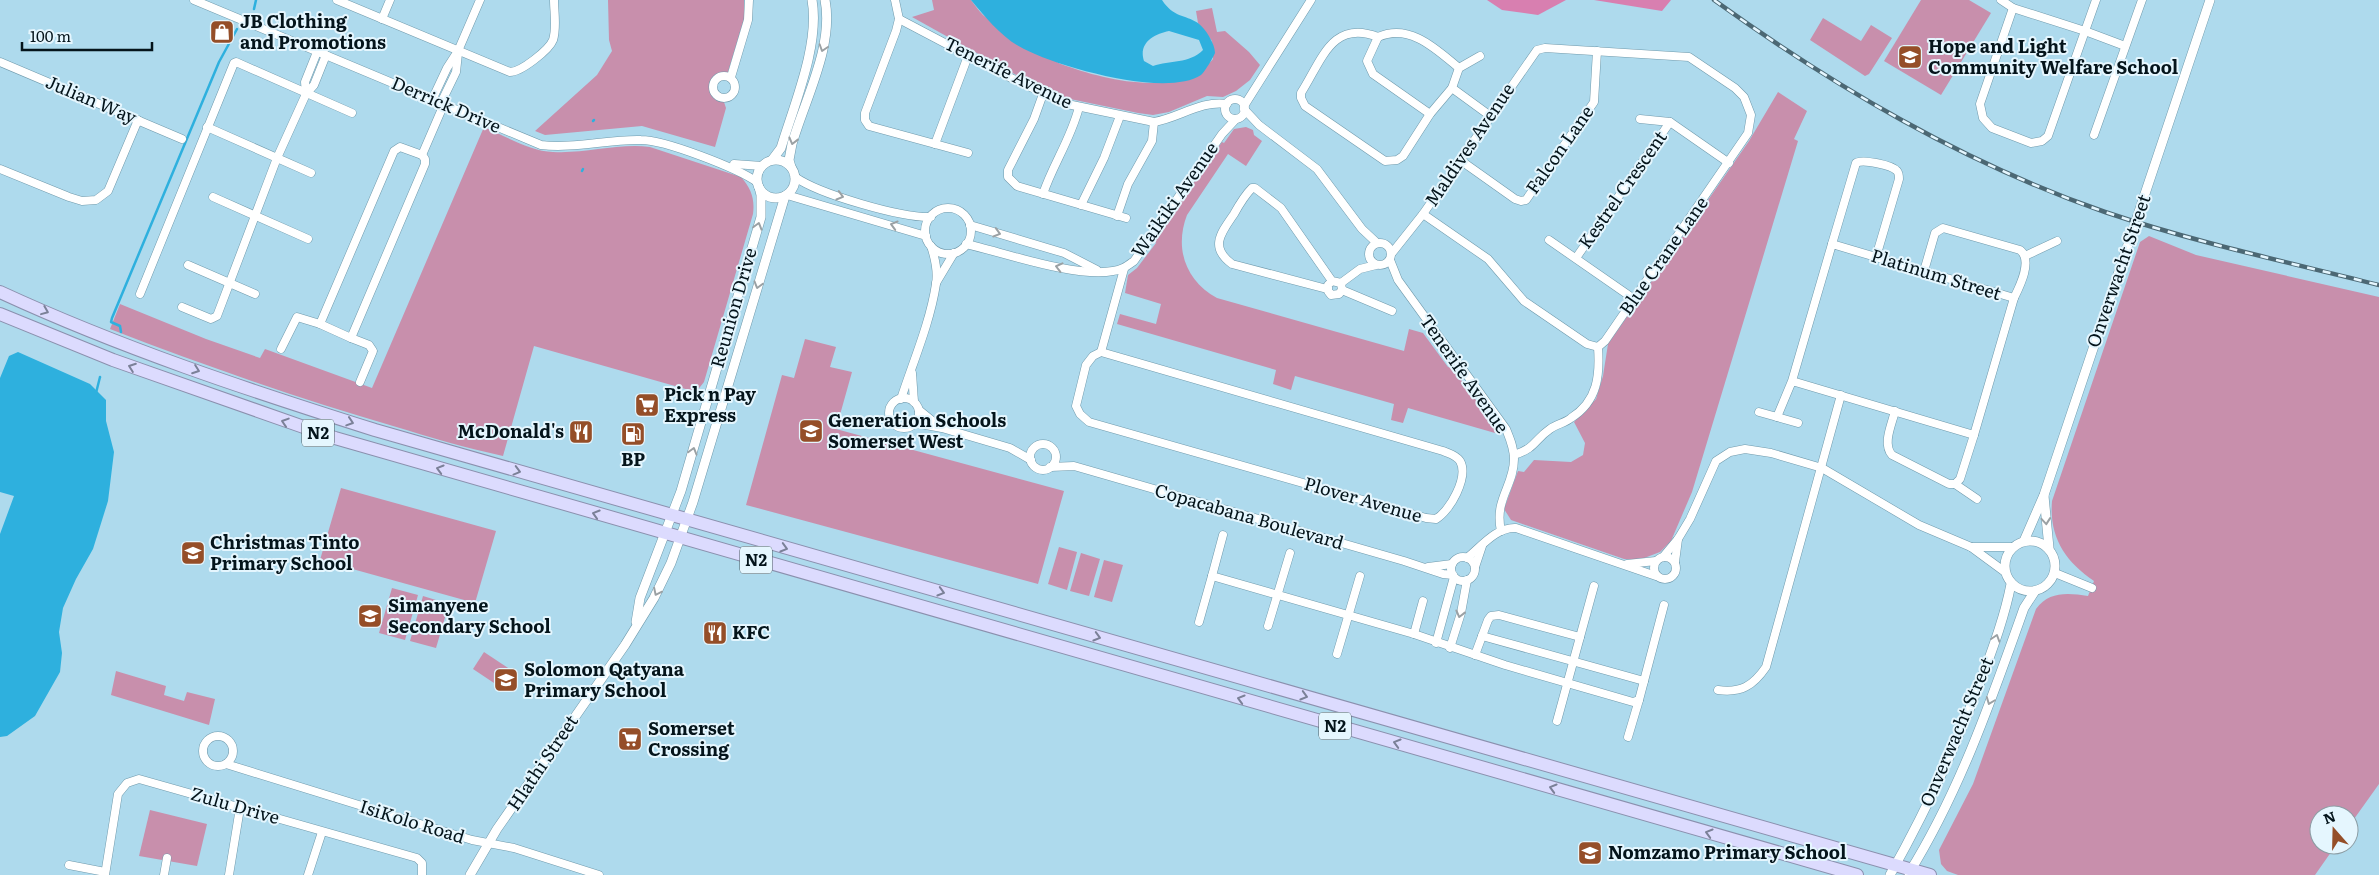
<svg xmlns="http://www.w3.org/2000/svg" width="2379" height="875" font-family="Literata,serif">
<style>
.green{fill:#c88fac}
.forest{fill:#d87fb0}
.water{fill:#2eb0de;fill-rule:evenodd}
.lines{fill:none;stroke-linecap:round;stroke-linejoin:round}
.stream{stroke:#2eb0de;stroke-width:2.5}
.minor-casing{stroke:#709aac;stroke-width:9}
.tertiary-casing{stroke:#709aac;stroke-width:10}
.trunk-casing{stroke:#8b90ae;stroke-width:14}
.minor{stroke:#fff;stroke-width:8}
.tertiary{stroke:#fff;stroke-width:9}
.trunk{stroke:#dcdbfe;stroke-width:12}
.rail-casing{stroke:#4c6874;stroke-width:4.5}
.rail{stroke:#e5f6fe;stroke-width:2.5;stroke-dasharray:8;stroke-linecap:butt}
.oneway{stroke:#9ba1a4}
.oneway2{stroke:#7b8198}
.labels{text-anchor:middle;stroke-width:4;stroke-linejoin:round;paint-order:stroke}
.shield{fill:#e5f6fe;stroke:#48585f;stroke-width:1}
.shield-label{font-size:16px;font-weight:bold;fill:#04141b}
.poi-label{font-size:18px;font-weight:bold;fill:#04141b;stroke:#e5f6fe;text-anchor:start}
.street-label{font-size:18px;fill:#04141b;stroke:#e5f6fe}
</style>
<rect width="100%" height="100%" fill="#aedaed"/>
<g class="green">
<path d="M608,0h136v19l-16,53 -11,2 -6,10 2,11 11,7 2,6 -11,39 -73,-21 -97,9 -10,-4 62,-56 15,-24 -3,-11z"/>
<path d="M932,0h39c4,5 8,11 12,15 10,9 66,44 78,49 43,16 118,35 152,-5l-1,-18 -14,-18 -2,-12 16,-3 5,24 8,-1 24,21 11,13 -10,15 -14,11 -13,6 -16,-1 -38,16 -16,3 -15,-2 -68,-14 -41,-17 -117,-65 22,-7z"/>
<path d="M1921,0h48l22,13 -50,82 -57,-34z"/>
<path d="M1823,18l38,23 10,-16 21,13 -23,36 -4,2 -55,-36z"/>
<path d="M1778,92l29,19 -13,28 4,2 -106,351 -21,49 -11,11 -21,8 -15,-1 -113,-39 -7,-11 14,-38 6,1 10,-12 37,2 12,-7 2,-12 -11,-21 22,-23 7,-23 5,-32 141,-203z"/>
<path d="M484,127c21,9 46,24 69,25 32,2 65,-9 97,-5l91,30c10,11 14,22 12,37l-49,168 -8,10 -162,-46 -31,110c-37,-8 -74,-19 -110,-30 -96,-28 -190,-61 -283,-97l10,-25 86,35 54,19 5,-9 107,39z"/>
<path d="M1246,127l7,3 1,5 8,6 -16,25 -18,-12 -41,61c-13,34 -1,66 30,83l187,53 5,-22 14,4 25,34 5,1 42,59v6l-87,-25 -5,15 -12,-3 3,-16 -99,-28 -4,14 -18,-6 3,-14 -159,-46 3,-10 36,10 5,-20 -36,-11 3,-18 9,-7 19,-25 -2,-3 68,-98 2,1 10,-14z"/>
<path d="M2149,236l47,19 183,42v487l-30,42v-11h-30v30h17l-21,30h-357l-11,-4 -6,-7 -2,-14 34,-66 63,-175c13,-18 32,-16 52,-13l6,-15c-29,-20 -45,-44 -42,-80l88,-259z"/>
<path d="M805,339l31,8 -6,20 22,5 -16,57 228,62 -26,93 -292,-79 36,-130 12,3z"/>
<path d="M341,488l155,43 -21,72 -155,-43z"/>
<path d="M1059,547l18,5 -10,38 -19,-6z"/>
<path d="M1081,553l19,6 -11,37 -19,-5z"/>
<path d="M1104,560l19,5 -11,37 -18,-5z"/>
<path d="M392,588l26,7 -13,45 -26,-7z"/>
<path d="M423,596l26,8 -13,44 -26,-7z"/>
<path d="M484,652l33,22 -11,17 -33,-22z"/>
<path d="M116,671l50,15 -2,9 20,6 3,-9 28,7 -6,26 -98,-30z"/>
<path d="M150,810l57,14 -10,42 -58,-10z"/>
</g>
<g class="forest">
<path d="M1487,0h79l-28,15 -36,-5z"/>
<path d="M1594,0h77l-9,11z"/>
</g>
<g class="water">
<path d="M971,0h191c12,18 22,14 36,23 8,6 17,21 17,30 -2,5 -11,20 -14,22 -35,23 -142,-8 -177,-26 -21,-10 -38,-31 -53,-49zM1169,31l30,9 4,10c-14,14 -33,10 -50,16l-9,-5c-6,-18 10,-27 25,-30z"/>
<path d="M18,352l72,32 16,16v21l8,31 -6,49 -15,48 -17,30 -13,29 -4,24 3,21 -2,19 -25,44 -28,20 -7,1v-203l14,-38 -14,-4v-114l9,-22z"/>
</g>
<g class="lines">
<g class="stream">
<path d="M254,9l2,-9"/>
<path d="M593,121l1,-1"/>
<path d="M582,171l1,-2"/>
<path d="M121,332l-1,-6 -9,-4 1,-4 107,-256 18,-33"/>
<path d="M96,393l4,-16"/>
</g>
<defs>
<g id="minor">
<path d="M194,0l347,145c33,4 67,-6 100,-5 24,0 96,28 116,42"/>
<path d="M337,0l173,72c11,0 39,-22 43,-32 4,-12 1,-28 1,-40"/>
<path d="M895,0l4,19 -3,12 -31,82v7l4,6 99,27"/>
<path d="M2001,0l12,8 72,23 11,-31"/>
<path d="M2013,8l-33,96 3,14 9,10 39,15 11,-2 6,-5 37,-105 40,15"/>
<path d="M382,19l8,-19"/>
<path d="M899,19l114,60 54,25 87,18c25,-4 47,-22 73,-18"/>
<path d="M1378,37c-46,-18 -56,23 -77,56v5l4,8 80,55 12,-1 6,-4 27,-42 22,-26 7,-20 21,-12"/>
<path d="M0,62l182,77"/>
<circle cx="724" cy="87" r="11"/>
<path d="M731,77l17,-57 1,-20"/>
<path d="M1452,88l37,27"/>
<path d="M306,94l-1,-12 12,-30"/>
<path d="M1043,94l-9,25 -26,51v7l9,9 109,32"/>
<circle cx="1235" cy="109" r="10"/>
<path d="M432,100l15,-32 11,-17 22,-51"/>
<path d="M441,103l15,-31 2,-19"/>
<path d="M1244,106l67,-106"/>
<path d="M1244,109l15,16 58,44 45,60 15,14"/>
<path d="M1430,114l-57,-40 -6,-13 11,-24c32,-14 58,12 81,31"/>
<path d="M1640,119l30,3 59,41"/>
<path d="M207,127l104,46"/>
<path d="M2094,135l48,-135"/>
<path d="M935,144l33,-88"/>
<path d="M400,147l22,8 3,4v5l-74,174 -31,-14 74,-173z"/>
<path d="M422,155l22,-51"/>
<path d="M1460,160l55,39 6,2 5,-1 68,-98 3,-51"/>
<path d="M734,164l28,2"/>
<path d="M0,169l69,28 13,4 14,-1 12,-9 30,-71"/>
<path d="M795,177c24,17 106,41 136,40"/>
<path d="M1043,194c10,-30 28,-55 36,-87"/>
<path d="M787,195l139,41"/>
<path d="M213,197l95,42"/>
<path d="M1081,205l23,-47 16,-42"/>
<circle cx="948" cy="231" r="23"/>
<path d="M1423,214l65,45 36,42 63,43 11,3"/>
<path d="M1117,216l11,-32 24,-43 2,-19"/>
<path d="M970,225l94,28 33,17"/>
<path d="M1549,240l85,59"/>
<circle cx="1380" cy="254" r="11"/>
<path d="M966,244c39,9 110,34 147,27 9,-1 14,-5 21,-10l88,-127 14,-15"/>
<path d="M1832,244l24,-81c7,-4 36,2 41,8 2,2 2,5 2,8l-23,78"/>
<path d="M1392,253l31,-39 114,-164 8,-2 144,9 46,31 9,9 7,18 -3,18 -143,208 -7,6"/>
<path d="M2025,256l32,-15"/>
<path d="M1576,258l94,-136"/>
<path d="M1390,260l8,20 108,149c4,10 8,19 8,30 0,27 -20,40 -13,72"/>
<path d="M188,265l67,29"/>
<path d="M1924,271l11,-38 8,-5 77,22c13,10 0,36 -6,48"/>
<path d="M936,283l18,-30"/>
<path d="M1341,283l19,-14 16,-4"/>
<path d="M1327,289l-95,-25c-23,-17 -11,-31 2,-50 5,-9 11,-19 18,-26h3l26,20 51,73 9,2 1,7 -3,4 -8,1 -3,-4v-6l4,-4"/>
<path d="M1342,290l50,21"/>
<path d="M140,294l94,-231 2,-1 116,51"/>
<path d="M182,307l29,12 6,-3 60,-158 29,-64 8,-9 12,-30"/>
<path d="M351,338l18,7 4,6 -13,31"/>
<path d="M281,349l16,-32 23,7"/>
<path d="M1101,352l342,99c7,3 13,4 17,10 9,16 -10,50 -24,58l-10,-1 -337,-96 -9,-8 -4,-8 10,-41 7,-9z"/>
<path d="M1101,352l23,-83"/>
<path d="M912,373l2,29"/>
<circle cx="904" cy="413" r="15"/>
<path d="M901,399c12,-37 29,-76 35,-115 2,-12 -1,-26 -5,-38"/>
<path d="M919,410l21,17"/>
<path d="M1895,411c-3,13 -13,33 -3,44l57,29h6l5,-5 14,-44"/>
<path d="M1759,412l18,5 15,-36 40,-137 182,54 -40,137 -182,-54"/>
<path d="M1777,417l21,6"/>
<path d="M915,423l27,5 68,20 21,12"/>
<circle cx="1043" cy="457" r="13"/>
<path d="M1514,455c22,-7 20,-15 36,-26 7,-5 15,-6 21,-11 27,-17 29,-43 27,-71"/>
<path d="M1050,467l24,-1 330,95 39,13 10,1"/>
<path d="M1955,484l22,15"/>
<path d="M1223,535l-11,41 202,58 91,31 128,37 6,-2 25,-95"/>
<path d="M1971,547h41"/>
<circle cx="1665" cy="568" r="11"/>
<path d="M1663,557l15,-18 12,-20 26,-58 14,-9 15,-3 26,4 51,15 97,57 52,22 34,25"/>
<circle cx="1463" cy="569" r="12"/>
<path d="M1467,558c15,-12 29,-31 49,-30l140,48"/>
<path d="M1675,562l3,-23"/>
<path d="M1627,564l29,-3"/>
<path d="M1428,567l24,-3"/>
<path d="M1475,567l7,-21"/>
<path d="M2055,573l37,15"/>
<path d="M1199,622l13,-46"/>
<path d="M1268,626l22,-73"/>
<path d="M1414,634l9,-33"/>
<path d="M1482,636l162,45"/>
<path d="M1580,637l14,-51"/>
<path d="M1436,643l18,-66"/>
<path d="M1450,648l11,-35 6,-33"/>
<path d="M1337,654l23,-78"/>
<path d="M1475,655l13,-35 3,-4 8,-1 81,22 -23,84"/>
<path d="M1718,690c23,3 35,-4 48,-23l75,-272"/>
<circle cx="218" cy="751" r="15"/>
<path d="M1628,737l11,-37"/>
<path d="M226,764l246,76 42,8 85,27"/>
<path d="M69,865l36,7"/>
<path d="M105,875l13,-81 9,-11 12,-4 278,79 5,5v12"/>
<path d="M164,875l3,-17"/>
<path d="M229,875l11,-67"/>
<path d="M308,875l14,-43"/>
</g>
<g id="tertiary">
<circle cx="776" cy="179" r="19"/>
<path d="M772,160l9,-12c13,-43 39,-104 31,-148"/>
<path d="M791,167l-2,-7 3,-16c13,-45 42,-98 33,-144"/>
<path d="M2044,496l5,52"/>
<circle cx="2030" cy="566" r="25"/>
<path d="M2024,541l20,-46 166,-495"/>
<path d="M636,622l4,-24 41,-107 80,-274v-22l-2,-8"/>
<path d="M1909,873c51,-82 83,-175 115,-265l11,-17"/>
<path d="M470,875l27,-46 128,-184 29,-47 17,-35 22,-61 92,-306"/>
<path d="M1890,875c36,-64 67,-131 93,-200 11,-30 22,-60 28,-91"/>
</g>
<g id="trunk">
<path d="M0,292c121,56 248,98 375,138l1555,445"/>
<path d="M0,314l113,46 222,78 1522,437"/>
</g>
</defs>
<use href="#minor" class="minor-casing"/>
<use href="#tertiary" class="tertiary-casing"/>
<use href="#trunk" class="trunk-casing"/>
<use href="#minor" class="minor"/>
<use href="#tertiary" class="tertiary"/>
<use href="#trunk" class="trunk"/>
<defs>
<path id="rail" d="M1714,0c121,87 250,163 391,212 89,30 182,50 274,73"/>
</defs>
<use href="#rail" class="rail-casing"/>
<use href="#rail" class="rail"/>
</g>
<defs><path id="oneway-chevron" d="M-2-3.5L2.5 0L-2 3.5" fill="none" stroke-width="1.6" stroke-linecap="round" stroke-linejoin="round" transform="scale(1.25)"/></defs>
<g class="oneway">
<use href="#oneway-chevron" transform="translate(823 48) rotate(108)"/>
<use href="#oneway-chevron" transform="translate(793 141) rotate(104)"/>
<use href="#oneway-chevron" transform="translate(840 196) rotate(16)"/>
<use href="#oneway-chevron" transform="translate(894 225) rotate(-164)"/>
<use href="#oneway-chevron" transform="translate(758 226) rotate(-74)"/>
<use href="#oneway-chevron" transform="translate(997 233) rotate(16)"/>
<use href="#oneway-chevron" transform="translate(1059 267) rotate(-166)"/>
<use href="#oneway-chevron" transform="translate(758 285) rotate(106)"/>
<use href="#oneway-chevron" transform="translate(693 451) rotate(-74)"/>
<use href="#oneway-chevron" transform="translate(2046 521) rotate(85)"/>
<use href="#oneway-chevron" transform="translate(657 592) rotate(116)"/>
<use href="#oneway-chevron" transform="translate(1460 614) rotate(104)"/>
<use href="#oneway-chevron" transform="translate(1996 638) rotate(-72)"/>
<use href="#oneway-chevron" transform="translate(1990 701) rotate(111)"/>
</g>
<g class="oneway2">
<use href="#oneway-chevron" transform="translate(45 311) rotate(22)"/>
<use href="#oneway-chevron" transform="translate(132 367) rotate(-160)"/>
<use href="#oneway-chevron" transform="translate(196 370) rotate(20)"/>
<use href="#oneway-chevron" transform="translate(285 422) rotate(-162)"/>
<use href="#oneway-chevron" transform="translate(350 422) rotate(18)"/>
<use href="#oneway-chevron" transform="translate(440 469) rotate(-164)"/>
<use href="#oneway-chevron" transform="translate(517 471) rotate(15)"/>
<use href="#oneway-chevron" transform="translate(596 514) rotate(-163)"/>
<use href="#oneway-chevron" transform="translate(784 548) rotate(16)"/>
<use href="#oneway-chevron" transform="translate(941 592) rotate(16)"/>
<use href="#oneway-chevron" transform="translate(1097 637) rotate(16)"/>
<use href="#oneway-chevron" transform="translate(1304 696) rotate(16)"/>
<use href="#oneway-chevron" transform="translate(1241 699) rotate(-164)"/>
<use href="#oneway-chevron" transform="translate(1397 743) rotate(-164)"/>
<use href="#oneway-chevron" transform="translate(1553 788) rotate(-164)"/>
<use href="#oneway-chevron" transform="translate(1709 833) rotate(-164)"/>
</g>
<defs>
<symbol id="shop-square" viewBox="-11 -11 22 22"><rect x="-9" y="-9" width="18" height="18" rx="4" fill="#954e28" stroke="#e5f6fe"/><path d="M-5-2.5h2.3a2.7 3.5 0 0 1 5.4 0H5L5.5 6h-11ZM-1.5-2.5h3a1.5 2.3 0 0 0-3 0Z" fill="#fff"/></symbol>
<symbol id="school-square" viewBox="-11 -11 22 22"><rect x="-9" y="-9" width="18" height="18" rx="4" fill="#954e28" stroke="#e5f6fe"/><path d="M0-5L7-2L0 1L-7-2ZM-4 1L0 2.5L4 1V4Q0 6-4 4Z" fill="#fff"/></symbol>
<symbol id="supermarket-square" viewBox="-11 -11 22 22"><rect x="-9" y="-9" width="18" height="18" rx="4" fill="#954e28" stroke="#e5f6fe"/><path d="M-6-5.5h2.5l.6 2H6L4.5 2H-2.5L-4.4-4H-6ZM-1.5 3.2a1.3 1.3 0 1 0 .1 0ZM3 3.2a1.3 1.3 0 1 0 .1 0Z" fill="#fff"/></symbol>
<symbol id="restaurant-square" viewBox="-11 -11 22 22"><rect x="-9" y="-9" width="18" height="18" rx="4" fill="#954e28" stroke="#e5f6fe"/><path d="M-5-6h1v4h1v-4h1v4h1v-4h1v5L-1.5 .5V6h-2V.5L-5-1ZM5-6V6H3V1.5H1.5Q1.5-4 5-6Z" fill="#fff"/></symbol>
<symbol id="fuel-square" viewBox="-11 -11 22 22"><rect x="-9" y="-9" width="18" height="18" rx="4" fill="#954e28" stroke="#e5f6fe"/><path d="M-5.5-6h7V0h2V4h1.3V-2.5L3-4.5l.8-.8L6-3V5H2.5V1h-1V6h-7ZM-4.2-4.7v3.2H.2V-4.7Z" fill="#fff"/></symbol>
</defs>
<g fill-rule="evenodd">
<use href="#shop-square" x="208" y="18" width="28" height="28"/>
<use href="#school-square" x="1896" y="43" width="28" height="28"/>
<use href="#supermarket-square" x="633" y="391" width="28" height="28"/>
<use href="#school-square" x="797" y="417" width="28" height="28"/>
<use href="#restaurant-square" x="567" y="418" width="28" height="28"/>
<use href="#fuel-square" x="619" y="420" width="28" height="28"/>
<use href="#school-square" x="179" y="539" width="28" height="28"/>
<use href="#school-square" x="356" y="602" width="28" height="28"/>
<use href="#restaurant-square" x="701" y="619" width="28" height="28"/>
<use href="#school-square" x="492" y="666" width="28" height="28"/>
<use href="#supermarket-square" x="616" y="725" width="28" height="28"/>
<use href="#school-square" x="1576" y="839" width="28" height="28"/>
</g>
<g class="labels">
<g class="shield">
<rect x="302" y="419.5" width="32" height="27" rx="4"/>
<rect x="740" y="546.5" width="32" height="27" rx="4"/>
<rect x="1319" y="712.5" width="32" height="27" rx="4"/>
</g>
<g class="shield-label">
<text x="318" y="439">N2</text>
<text x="756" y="566">N2</text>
<text x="1335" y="732">N2</text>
</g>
<g class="poi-label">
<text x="240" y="28">JB Clothing<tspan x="240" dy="21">and Promotions</tspan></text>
<text x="1928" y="53">Hope and Light<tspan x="1928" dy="21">Community Welfare School</tspan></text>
<text x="664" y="401">Pick n Pay<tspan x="664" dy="21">Express</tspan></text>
<text x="828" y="427">Generation Schools<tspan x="828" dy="21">Somerset West</tspan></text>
<text x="564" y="438" text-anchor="end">McDonald's</text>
<text x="633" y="466" text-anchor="middle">BP</text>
<text x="210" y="549">Christmas Tinto<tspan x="210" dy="21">Primary School</tspan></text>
<text x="388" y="612">Simanyene<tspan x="388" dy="21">Secondary School</tspan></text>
<text x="732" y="639">KFC</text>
<text x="524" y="676">Solomon Qatyana<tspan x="524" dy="21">Primary School</tspan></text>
<text x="648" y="735">Somerset<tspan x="648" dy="21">Crossing</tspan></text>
<text x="1608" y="859">Nomzamo Primary School</text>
</g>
<g class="street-label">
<text transform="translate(1008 73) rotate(26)" y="6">Tenerife Avenue</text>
<text transform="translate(91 100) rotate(23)" y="6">Julian Way</text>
<text transform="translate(446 105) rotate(23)" y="6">Derrick Drive</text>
<text transform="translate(1470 145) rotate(-56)" y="6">Maldives Avenue</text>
<text transform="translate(1560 150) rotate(-55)" y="6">Falcon Lane</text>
<text transform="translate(1623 190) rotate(-55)" y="6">Kestrel Crescent</text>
<text transform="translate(1175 200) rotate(-55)" y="6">Waikiki Avenue</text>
<text transform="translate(1664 256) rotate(-55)" y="6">Blue Crane Lane</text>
<text transform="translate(2119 271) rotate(-71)" y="6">Onverwacht Street</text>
<text transform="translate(1936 275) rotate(17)" y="6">Platinum Street</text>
<text transform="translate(734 308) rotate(-74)" y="6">Reunion Drive</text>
<text transform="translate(1464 374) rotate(55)" y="6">Tenerife Avenue</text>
<text transform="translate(1363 500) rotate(16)" y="6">Plover Avenue</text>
<text transform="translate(1249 517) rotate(16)" y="6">Copacabana Boulevard</text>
<text transform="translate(1957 732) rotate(-67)" y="6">Onverwacht Street</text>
<text transform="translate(543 763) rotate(-56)" y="6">Hlathi Street</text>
<text transform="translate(235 806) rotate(16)" y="6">Zulu Drive</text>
<text transform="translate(412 822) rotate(17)" y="6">IsiKolo Road</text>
</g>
</g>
<g transform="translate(2334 830) rotate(340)"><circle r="24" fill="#e5f6fe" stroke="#8b9ca3"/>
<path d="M0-4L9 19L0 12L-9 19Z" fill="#954e28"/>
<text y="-8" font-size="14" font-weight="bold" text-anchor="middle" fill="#04141b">N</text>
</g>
<path d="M22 42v8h130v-8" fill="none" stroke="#04141b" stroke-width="2.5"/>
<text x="30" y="42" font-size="15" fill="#04141b" stroke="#e5f6fe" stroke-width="4" paint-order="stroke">100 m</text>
</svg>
